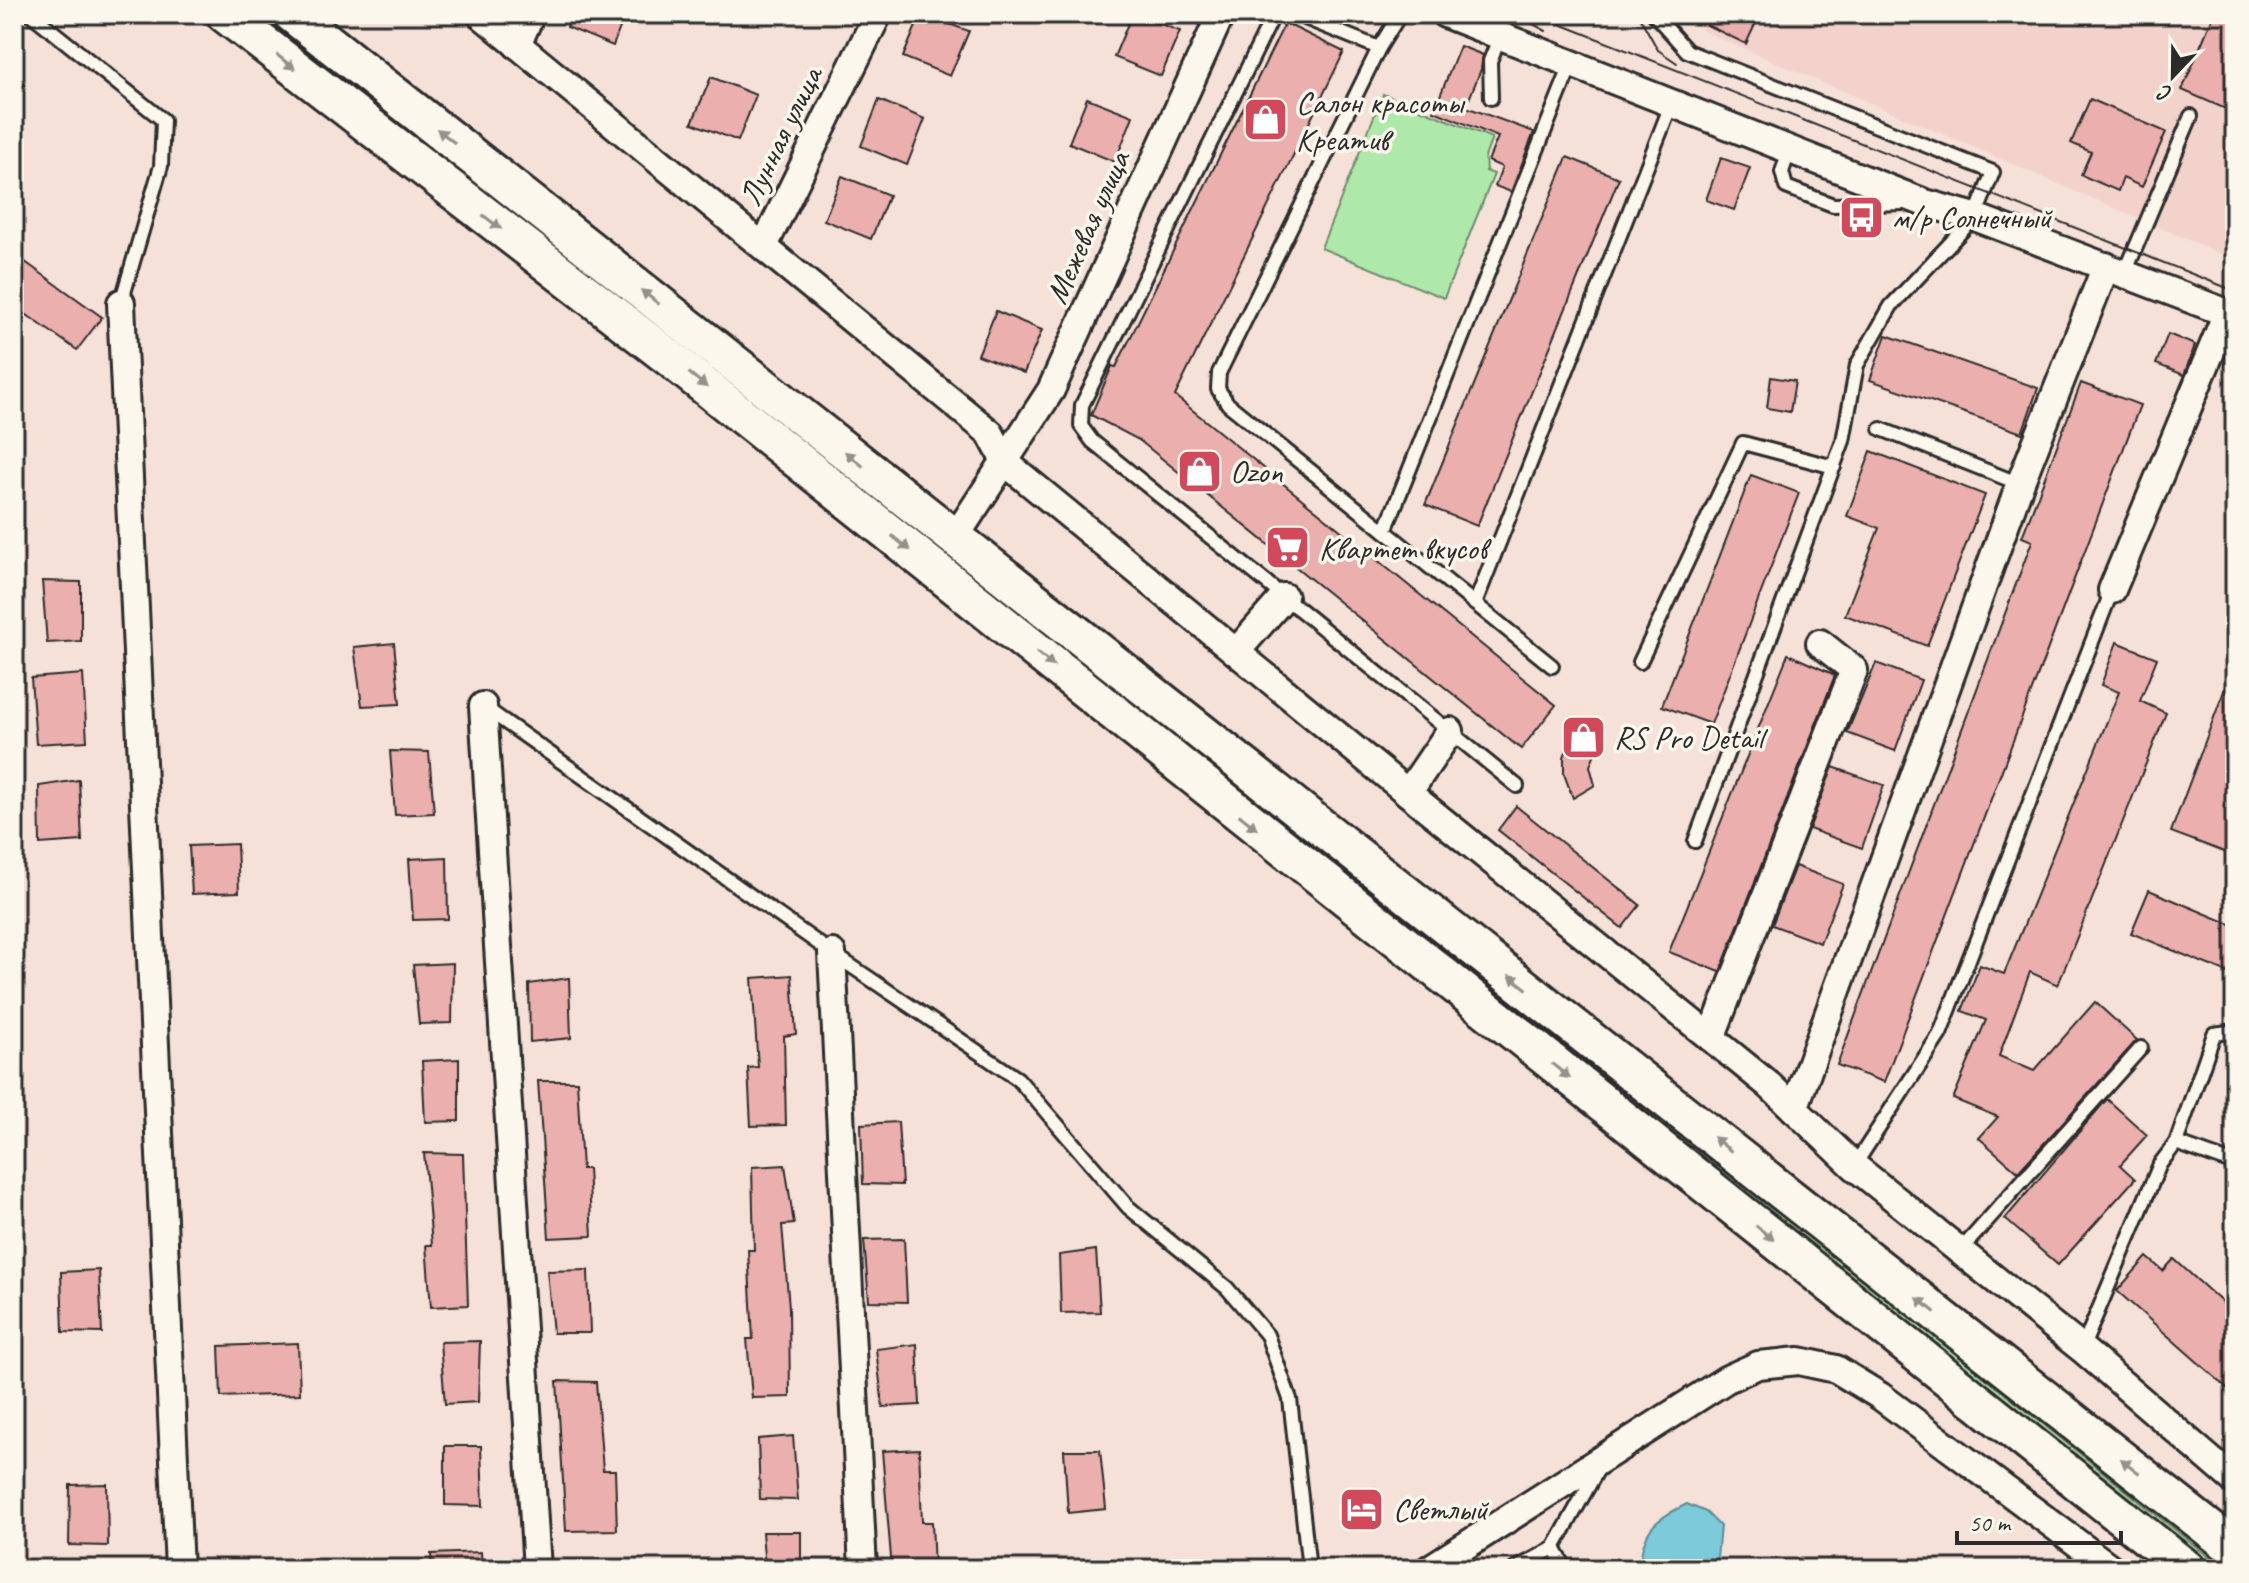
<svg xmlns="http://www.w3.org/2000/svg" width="2249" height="1583" font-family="Caveat,sans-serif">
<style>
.built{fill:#f3d2cc}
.green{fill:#afe8ab;stroke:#6d8a6b;stroke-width:2}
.water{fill:#7ccada;stroke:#5c8a94;stroke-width:2}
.building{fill:#ebafad;stroke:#2b2b2b;stroke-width:2}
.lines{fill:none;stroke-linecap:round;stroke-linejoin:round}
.service-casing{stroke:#2b2b2b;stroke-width:18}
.minor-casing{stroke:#2b2b2b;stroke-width:32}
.secondary-casing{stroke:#2b2b2b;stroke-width:42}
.service{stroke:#fbf7ec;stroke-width:12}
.minor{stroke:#fbf7ec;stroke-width:26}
.secondary{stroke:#fbf7ec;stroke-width:36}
.tram{stroke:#2b2b2b;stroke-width:2}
.oneway{fill:#93918c}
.labels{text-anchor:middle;stroke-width:7;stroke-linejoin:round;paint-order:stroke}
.poi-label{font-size:32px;fill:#2b2b2b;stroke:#fbf7ec;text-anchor:start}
.street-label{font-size:32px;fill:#2b2b2b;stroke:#fbf7ec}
</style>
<rect width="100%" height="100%" fill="#f6e1d9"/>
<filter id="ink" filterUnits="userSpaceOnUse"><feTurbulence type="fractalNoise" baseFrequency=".0125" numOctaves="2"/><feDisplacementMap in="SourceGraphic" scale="16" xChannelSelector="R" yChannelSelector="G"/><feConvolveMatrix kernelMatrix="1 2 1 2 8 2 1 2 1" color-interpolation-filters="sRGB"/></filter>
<g filter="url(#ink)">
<path class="built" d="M1700,14h496l39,17v229l-532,-229z"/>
<g class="green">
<path d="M246,14h24l386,304 -11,13z"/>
<path d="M1383,94l109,44 -7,19 1,14 8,3 -50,124 -123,-50z"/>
<path d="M1232,774l992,795h-15l-989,-789z"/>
</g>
<path class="water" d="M1687,1504l19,8 14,14 -4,43h-77c4,-39 13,-48 48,-65z"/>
<g class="building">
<path d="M572,14h53l-12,32 -46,-19z"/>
<path d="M921,14l48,17 -19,45 -47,-19z"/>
<path d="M1132,14l48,17 -19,45 -47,-19z"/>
<path d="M1684,14h76l-14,30z"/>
<path d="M2214,14l21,6v93l-53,-23z"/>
<path d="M1285,23l59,29 -169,344 381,309 -35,44 -382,-309 -48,-25 21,-49 4,1z"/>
<path d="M1460,46l23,9 -2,14 -15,38 68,25 -23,60 -16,-6 7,-19 -14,-6 10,-24 -64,-26z"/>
<path d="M711,77l45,18 -18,46 -46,-18z"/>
<path d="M1087,98l46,18 -18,46 -46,-19z"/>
<path d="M2090,99l76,33 -24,55 -19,-9 -5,13 -37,-16 10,-23 -20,-9z"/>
<path d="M879,100l46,19 -18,46 -46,-19z"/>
<path d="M1567,157l52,21 -142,348 -52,-21z"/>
<path d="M1721,158l29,10 -16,42 -28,-10z"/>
<path d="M842,176l47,19 -18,44 -47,-19z"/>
<path d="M14,254l88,63 -25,33 -63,-44z"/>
<path d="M996,311l46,19 -18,43 -46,-18z"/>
<path d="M2168,334l27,11 -11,30 -28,-11z"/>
<path d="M1886,335l152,53 -16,45 -152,-53z"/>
<path d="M1771,377l24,4 -5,31 -23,-4z"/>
<path d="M2081,383l59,22 -256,677 -47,-17 195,-524 -10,-4z"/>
<path d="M1871,451l114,44 -58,151 -82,-31 34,-87 -32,-12z"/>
<path d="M1751,475l48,18 -88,231 -49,-18z"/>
<path d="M42,581l39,1v59l-34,2z"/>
<path d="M2117,642l40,16 -17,43 26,12 -108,272 -28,-13 -31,84 35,15 61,-69 42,38 -119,132 -39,-34 19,-21 -45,-18 33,-79 -24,-9 18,-46 24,9 115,-282 -18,-7z"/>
<path d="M394,643l6,61 -38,2 -8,-59z"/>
<path d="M1788,654l47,21 -115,297 -51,-20z"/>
<path d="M1876,663l45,17 -26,71 -48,-18z"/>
<path d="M2233,667h2v189l-64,-24z"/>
<path d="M83,674l4,67 -51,3 -5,-66z"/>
<path d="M1576,727l25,10 -11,29 5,19 -22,13 -9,-24v-17z"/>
<path d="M390,751l39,1 5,61 -39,2z"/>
<path d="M1833,767l51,18 -22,63 -53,-19z"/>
<path d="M79,780l3,61 -42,3 -1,-58z"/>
<path d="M1516,806l124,99 -18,23 -124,-98z"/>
<path d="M237,844l2,48 -47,2 -3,-48z"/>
<path d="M447,857l1,62 -35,1 -4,-61z"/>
<path d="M1795,866l48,18 -23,59 -48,-18z"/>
<path d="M2149,890l86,36v50l-104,-43z"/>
<path d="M453,963l-1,60 -33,1 -6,-59z"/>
<path d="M792,975l4,59 -12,2 2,89 -35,1 -3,-58 10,-1 -6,-89z"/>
<path d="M569,978l2,60 -41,4 -1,-58z"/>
<path d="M459,1059v62l-34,1 -3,-61z"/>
<path d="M538,1081h39l5,88h6l4,67 -43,2z"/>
<path d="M2107,1099l40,36 -27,30 15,14 -77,86 -53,-46z"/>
<path d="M898,1122l4,63 -39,-1 -2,-60z"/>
<path d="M424,1153l39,1 5,151 -37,2 -5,-62h6z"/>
<path d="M785,1165l9,59 -12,1 7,82 1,90 -38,1 -5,-59h6l-5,-89h6l-2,-83z"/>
<path d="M904,1239l3,63 -38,-1 -5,-61z"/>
<path d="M1096,1250l4,62 -39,1 -2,-58z"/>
<path d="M2147,1257l16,14 11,-12 61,55v81l-118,-104z"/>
<path d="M99,1270l3,63 -39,-1 -2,-60z"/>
<path d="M588,1270l2,63h-37l-6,-62z"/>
<path d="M480,1341l-2,61 -33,2 -5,-62z"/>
<path d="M298,1343l2,51 -79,3 -2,-51z"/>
<path d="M917,1344l3,61 -37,2 -7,-58z"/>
<path d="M557,1381l39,1 7,88h12l2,60 -51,1z"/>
<path d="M793,1436l5,64 -38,-1 -2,-60z"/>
<path d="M445,1446h36l2,60 -38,-1z"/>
<path d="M919,1449l3,73h10l2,47h-42l-10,-118z"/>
<path d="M1064,1450h36l6,59 -38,4z"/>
<path d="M107,1484l1,62 -39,-1 1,-60z"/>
<path d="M762,1532h39v37h-36z"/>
<path d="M481,1552l1,17h-50l-1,-15z"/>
</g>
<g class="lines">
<defs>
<g id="service">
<path d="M31,14l132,106 -2,46 -40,137"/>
<path d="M1274,14l-192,391 -1,21 11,15 425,345"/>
<path d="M1295,14l84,34"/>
<path d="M1400,14l-21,34 -160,325 -1,16 10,15 324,262"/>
<path d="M1654,14l33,37 306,121 -18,45 -84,89 -34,59 -14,76 -148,400"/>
<path d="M1491,98l-1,-37 10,-25"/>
<path d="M1789,151l-7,21 4,15 47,18 72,-2"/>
<path d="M2125,273l66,-157"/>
<path d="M1881,429l139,55"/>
<path d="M1385,531l186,-466"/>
<path d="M1475,604l196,-499"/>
<path d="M1640,662l103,-219 91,24"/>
<path d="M484,707l348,246 186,126 110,128 99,81 40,47 23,64 19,170"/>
<path d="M2176,1143l38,-109 21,-3"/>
<path d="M1854,1166l86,-132 172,-444"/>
<path d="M1959,1252l182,-204"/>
<path d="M2082,1349l78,-185 16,-21 59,21"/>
<path d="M1554,1548l12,21"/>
<path d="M1515,1569l39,-21 44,-79"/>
</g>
<g id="minor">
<path d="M480,14l510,419 16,30 230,189 48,-55"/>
<path d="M1445,14l480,189 50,14 260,99"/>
<path d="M517,45l14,-31"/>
<path d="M764,246l114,-232"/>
<path d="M121,303l58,1266"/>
<path d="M954,539l97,-149 170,-376"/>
<path d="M2112,590l115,-277"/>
<path d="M1820,643l34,27 -143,368 58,47 85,81 228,183 153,132"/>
<path d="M1236,652l172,141 42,-62"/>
<path d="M483,706l54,863"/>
<path d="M1408,793l303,245"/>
<path d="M832,953l31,616"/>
<path d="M1794,1109l226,-625 86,-218"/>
<path d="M1429,1569l298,-190 31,-14 41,-4 37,8 44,27 232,173"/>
</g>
<g id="secondary">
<path d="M225,14l446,345 1516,1210"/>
<path d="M292,14l1943,1535"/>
</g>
</defs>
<use href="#service" class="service-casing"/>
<use href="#minor" class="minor-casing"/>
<use href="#secondary" class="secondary-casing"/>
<use href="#service" class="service"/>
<use href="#minor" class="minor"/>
<use href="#secondary" class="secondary"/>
<g class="tram">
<path d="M1515,14l31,17"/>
<path d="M1535,14l700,277"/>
<path d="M1638,14l20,36 19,13"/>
</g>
</g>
<defs><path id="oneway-solid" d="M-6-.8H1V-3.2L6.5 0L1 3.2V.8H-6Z" transform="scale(2)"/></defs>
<g class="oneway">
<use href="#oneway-solid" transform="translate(286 62) rotate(38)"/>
<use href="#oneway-solid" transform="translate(446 136) rotate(-142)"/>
<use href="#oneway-solid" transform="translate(492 222) rotate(37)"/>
<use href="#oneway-solid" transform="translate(650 297) rotate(-142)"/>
<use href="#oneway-solid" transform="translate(698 380) rotate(39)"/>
<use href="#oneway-solid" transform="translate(854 459) rotate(-141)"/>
<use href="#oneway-solid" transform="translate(901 543) rotate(39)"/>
<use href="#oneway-solid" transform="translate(1045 659) rotate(39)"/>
<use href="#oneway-solid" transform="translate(1248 822) rotate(39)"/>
<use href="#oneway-solid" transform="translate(1518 982) rotate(-142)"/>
<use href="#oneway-solid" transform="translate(1561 1071) rotate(39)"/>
<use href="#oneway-solid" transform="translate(1722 1144) rotate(-142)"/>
<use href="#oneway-solid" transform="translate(1765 1233) rotate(39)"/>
<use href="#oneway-solid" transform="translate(1926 1305) rotate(-142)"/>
<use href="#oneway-solid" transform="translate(2130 1466) rotate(-142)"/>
</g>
</g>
<defs>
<symbol id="shop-square" viewBox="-11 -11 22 22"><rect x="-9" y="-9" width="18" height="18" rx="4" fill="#d1495b" stroke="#fbf7ec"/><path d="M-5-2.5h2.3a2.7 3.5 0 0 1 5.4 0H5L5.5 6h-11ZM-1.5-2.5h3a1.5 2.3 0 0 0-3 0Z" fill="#fff"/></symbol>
<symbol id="bus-square" viewBox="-11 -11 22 22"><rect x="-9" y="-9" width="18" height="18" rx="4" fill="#d1495b" stroke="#fbf7ec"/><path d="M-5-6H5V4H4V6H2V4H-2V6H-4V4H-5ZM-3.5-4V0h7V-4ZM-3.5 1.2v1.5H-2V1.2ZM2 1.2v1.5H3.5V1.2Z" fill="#fff"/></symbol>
<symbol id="supermarket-square" viewBox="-11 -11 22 22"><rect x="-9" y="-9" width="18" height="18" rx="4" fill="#d1495b" stroke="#fbf7ec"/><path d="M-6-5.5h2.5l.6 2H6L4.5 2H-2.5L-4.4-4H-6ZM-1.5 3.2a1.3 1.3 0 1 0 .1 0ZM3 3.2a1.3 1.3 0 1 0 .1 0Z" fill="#fff"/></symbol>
<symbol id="hotel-square" viewBox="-11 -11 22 22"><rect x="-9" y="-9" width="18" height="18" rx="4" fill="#d1495b" stroke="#fbf7ec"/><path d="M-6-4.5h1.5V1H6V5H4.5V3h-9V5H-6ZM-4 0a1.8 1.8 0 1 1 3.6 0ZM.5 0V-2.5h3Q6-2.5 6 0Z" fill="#fff"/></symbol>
</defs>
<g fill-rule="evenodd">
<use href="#shop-square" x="1240" y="94" width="51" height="51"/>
<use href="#bus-square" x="1836" y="192" width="51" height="51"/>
<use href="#shop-square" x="1174" y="446" width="51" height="51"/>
<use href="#supermarket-square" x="1262" y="522" width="51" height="51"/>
<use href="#shop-square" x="1558" y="712" width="51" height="51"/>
<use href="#hotel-square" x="1336" y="1484" width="51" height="51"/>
</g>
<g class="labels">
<g class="poi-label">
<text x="1296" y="113">Салон красоты<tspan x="1296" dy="37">Креатив</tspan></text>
<text x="1892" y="228">м/р Солнечный</text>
<text x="1230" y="482">Ozon</text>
<text x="1319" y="559">Квартет вкусов</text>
<text x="1614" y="748">RS Pro Detail</text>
<text x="1393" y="1520">Светлый</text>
</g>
<g class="street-label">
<text transform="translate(780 136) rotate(-64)" y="11">Лунная улица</text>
<text transform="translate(1087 227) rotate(-66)" y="11">Межевая улица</text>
</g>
</g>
<rect width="2249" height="1583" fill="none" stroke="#fbf7ec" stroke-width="48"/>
<rect x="24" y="24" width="2201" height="1535" fill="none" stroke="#2b2b2b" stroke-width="3" filter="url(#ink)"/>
<g transform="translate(2173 76) rotate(202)" stroke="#fbf7ec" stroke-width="6" paint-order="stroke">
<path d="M0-6L14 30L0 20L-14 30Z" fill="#2b2b2b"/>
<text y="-12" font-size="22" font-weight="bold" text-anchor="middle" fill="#2b2b2b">С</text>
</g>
<path d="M1957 1531v12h164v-12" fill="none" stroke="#2b2b2b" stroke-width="4"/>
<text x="1969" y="1531" font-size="24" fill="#2b2b2b" stroke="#fbf7ec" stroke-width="6" paint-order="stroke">50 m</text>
</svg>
